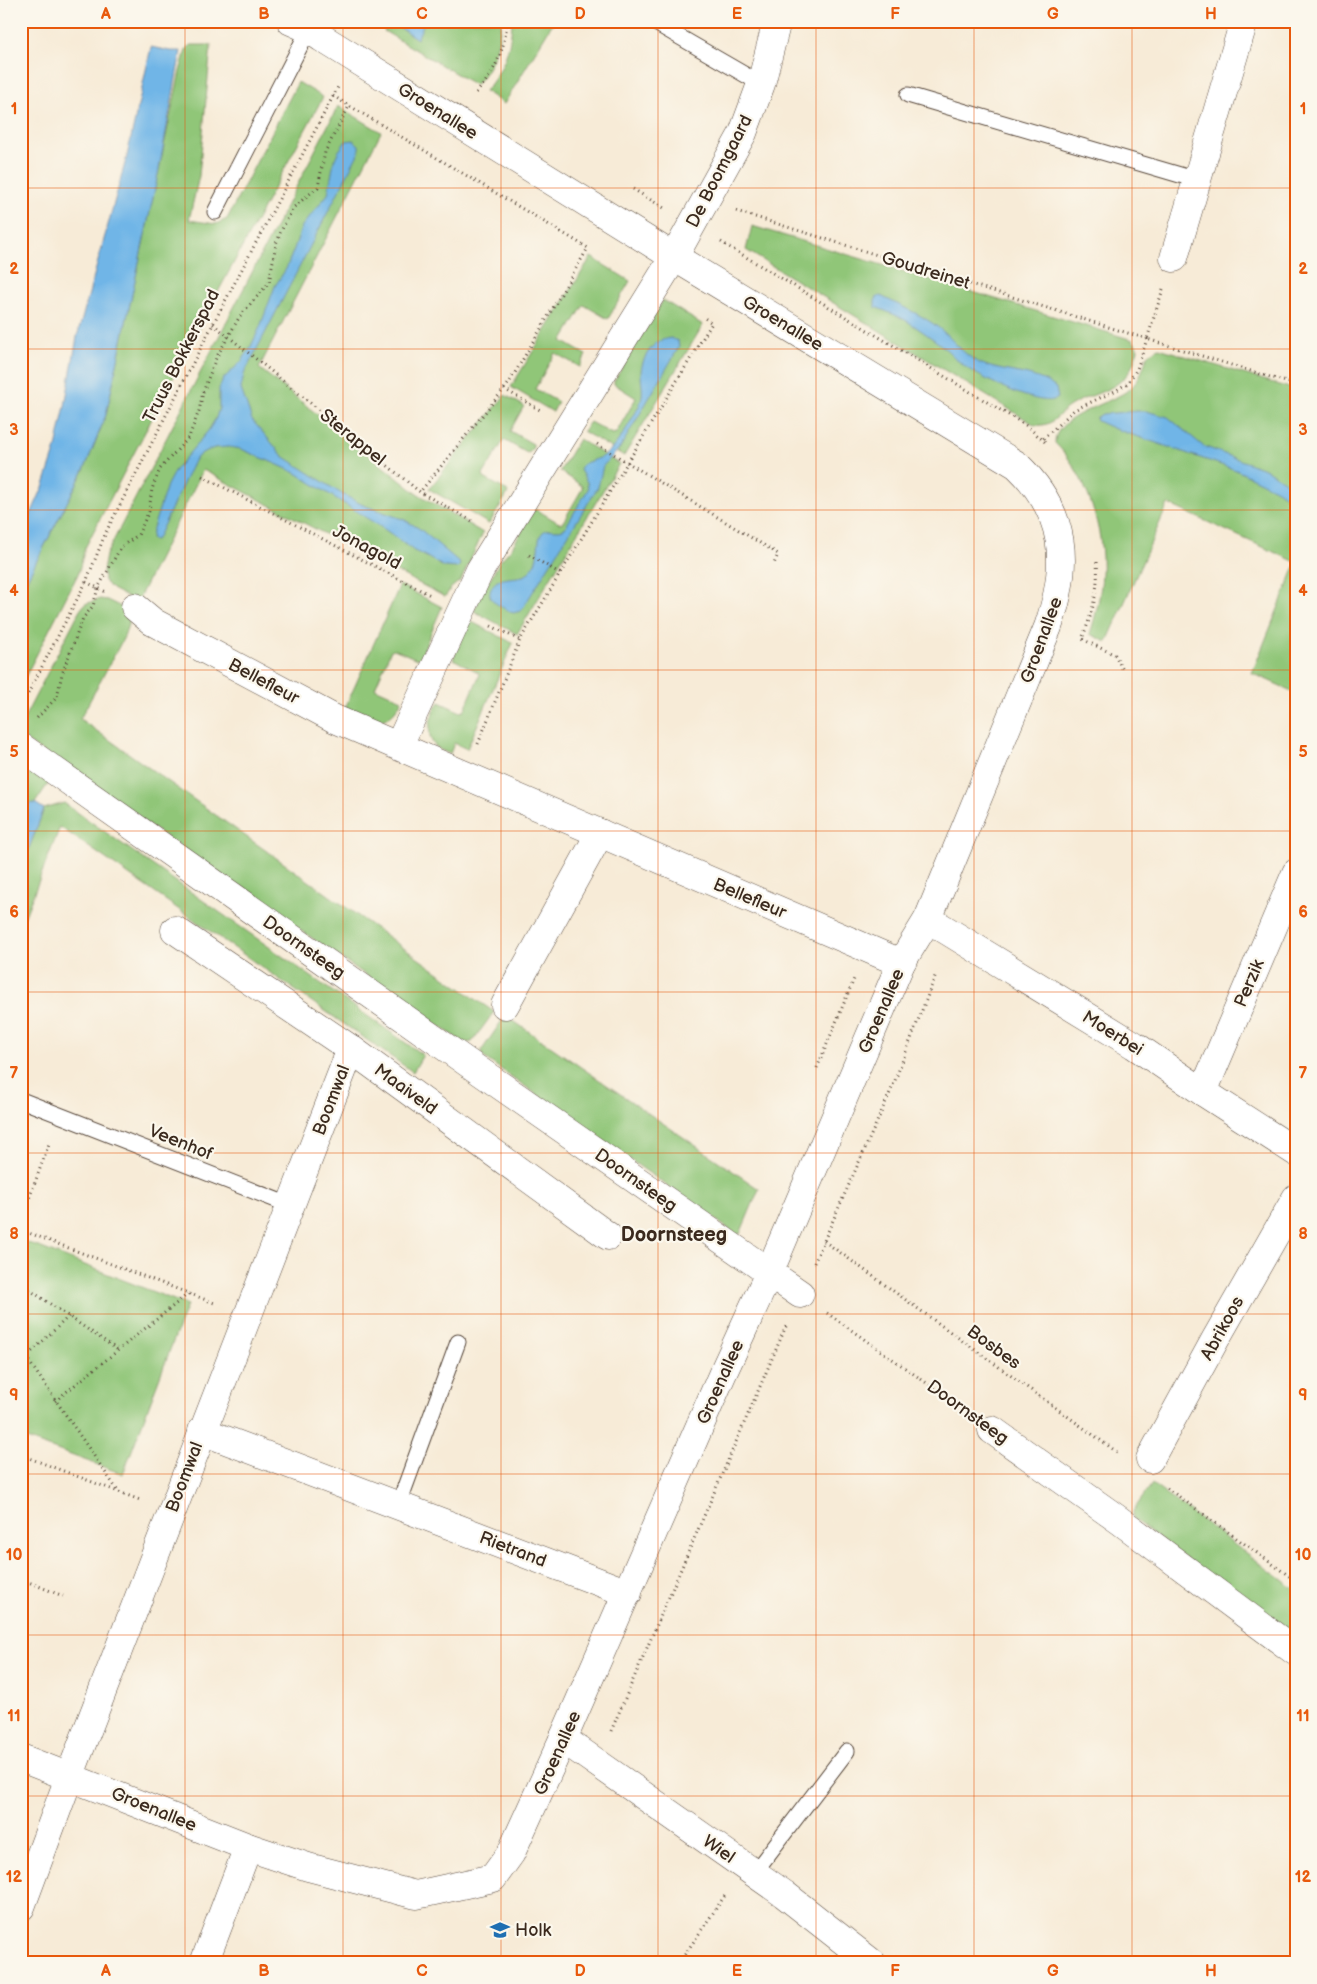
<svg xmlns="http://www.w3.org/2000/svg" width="1317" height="1984" font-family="'Balsamiq Sans',sans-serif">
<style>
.green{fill:#90c678;stroke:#66784b}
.water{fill:#70b5e7;stroke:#567082}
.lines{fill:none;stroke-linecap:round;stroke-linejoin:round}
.service-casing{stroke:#57473a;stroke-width:17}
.minor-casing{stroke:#57473a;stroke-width:29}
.path{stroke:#57473a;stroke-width:3;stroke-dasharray:1 4;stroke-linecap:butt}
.service{stroke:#fff;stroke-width:15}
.minor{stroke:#fff;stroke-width:28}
.grid{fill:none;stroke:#e8590c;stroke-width:1;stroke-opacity:0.55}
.labels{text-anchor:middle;stroke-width:4.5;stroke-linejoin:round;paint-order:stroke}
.street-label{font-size:18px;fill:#3b2a1e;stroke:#fbf7ec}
.poi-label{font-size:18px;fill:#3b2a1e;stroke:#fbf7ec;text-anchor:start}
.quarter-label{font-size:20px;font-weight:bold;fill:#3b2a1e;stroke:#fbf7ec}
.neatline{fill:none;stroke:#e8590c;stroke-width:2}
.grid-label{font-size:16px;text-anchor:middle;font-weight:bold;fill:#e8590c}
</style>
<rect width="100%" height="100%" fill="#fbf7ec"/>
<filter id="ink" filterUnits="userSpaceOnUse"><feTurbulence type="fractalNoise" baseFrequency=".02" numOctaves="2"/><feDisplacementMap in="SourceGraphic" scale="10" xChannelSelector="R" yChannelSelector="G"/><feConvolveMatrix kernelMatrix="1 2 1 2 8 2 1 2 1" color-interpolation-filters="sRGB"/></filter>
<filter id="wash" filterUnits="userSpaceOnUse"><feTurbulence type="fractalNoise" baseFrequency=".0096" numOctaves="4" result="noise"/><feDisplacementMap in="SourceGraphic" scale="20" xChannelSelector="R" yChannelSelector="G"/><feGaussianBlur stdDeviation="1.12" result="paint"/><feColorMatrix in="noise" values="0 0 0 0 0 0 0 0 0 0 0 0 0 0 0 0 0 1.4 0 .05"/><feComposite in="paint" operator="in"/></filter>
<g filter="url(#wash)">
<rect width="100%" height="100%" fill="#f7ebd7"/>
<g class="green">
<path d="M386,21h14l-1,6 17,11 9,-17h76c-2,25 -8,46 -26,64l-91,-54z"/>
<path d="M512,21h42l-50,83 -19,-13c18,-20 26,-43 27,-70z"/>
<path d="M190,45h21l-12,131 -10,44 27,4 11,-5 71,-137 25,15 -119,221 -119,230 -7,26 -57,111v-94l64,-123 21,-53 74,-344 6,-21z"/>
<path d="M338,106l43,26 -122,236 156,124 68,41 -22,47 -10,8 -6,9 -242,-127 -66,132 -25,-13 -8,-8 -1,-10 3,-16z"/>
<path d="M752,226l381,114 5,9c-3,10 -6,21 -13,28 -15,16 -38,18 -55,29 -14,9 -16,21 -35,19l-289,-175z"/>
<path d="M591,257l39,24 -22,38 -24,-14 -22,36 24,14 -6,12 -25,-14 -20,36 23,13 -5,10 -42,-25z"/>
<path d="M663,300l40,25 -79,131 -41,-25 7,-9 22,12 4,-1 20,-35 -22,-14v-3z"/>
<path d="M1159,348l137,42v172l-128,-58 -61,138 -17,-8c6,-19 11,-40 12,-60 3,-42 -16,-102 -47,-131 -1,-28 58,-39 76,-55 9,-9 13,-22 17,-34z"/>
<path d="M505,395l19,11 -14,25 23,13v3l-3,5 -3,1 -23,-13 -21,35 1,3 22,12 2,3 -19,31 -60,-35z"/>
<path d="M579,439l40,25 -102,170 -43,-23 6,-14 20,-36 11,-12 23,-39h3l22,13 4,-1 19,-33v-3l-22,-15z"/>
<path d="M1296,564v129l-44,-20z"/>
<path d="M400,585l42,22 -22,51 -3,1 -23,-10 -3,1 -16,38 27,12c-16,31 -32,20 -57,8z"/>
<path d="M100,599l7,1 25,12 -8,25 -44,82 414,293 -22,30 -8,1 -443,-306v-13l59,-114 5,-6z"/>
<path d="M470,621l43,22 -46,106 -13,-6 -4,11c-4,-2 -8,-3 -11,-5 -16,-10 -9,-35 0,-47l22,10 3,-1 15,-35 -1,-4 -25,-13z"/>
<path d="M21,761l29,20 -15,22 -14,2z"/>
<path d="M64,803l359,252 -10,17 -353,-245 -39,99v-57l23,-60z"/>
<path d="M503,1019l9,1 247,169 -19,45h-4l-254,-178v-6z"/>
<path d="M21,1240l166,65 -64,169 -102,-37z"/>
<path d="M1152,1484l144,106v49l-163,-120v-8z"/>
</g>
<g class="water">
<path d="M400,21h25l-8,18 -18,-12z"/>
<path d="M151,47l19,4h11l-22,119 -53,245 -21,53 -64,123v-55l23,-51 12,-37 9,-42 12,-69 50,-181z"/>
<path d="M353,140l6,5v7l-115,222 -3,15 11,31 31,36 59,38 21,11 42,15 15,9 39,33 1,3 -3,3 -13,-1 -19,-11 -11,-5 -27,-20 -91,-58 -20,-9 -35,-15 -12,-2 -15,1 -12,5 -7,6 -38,80 -3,1 -3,-2 1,-7 15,-46 8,-15 33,-39 8,-13 3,-10v-19l4,-10 19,-18 9,-15 9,-19 15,-41 11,-17 8,-20 8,-23 26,-32 6,-33 4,-9 8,-11z"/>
<path d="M881,296c19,10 40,18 58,32 14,11 24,27 41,35 24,11 54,7 76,25l2,10c-14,12 -77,-20 -91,-30 -10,-7 -17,-16 -26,-23 -9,-7 -19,-14 -28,-20 -11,-8 -25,-13 -38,-18v-6l2,-4z"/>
<path d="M671,338l7,3 1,6 -59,101 -17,18 -5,21 -77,124 -8,2c-9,-5 -28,-12 -22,-24 2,-5 6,-9 12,-10 7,-2 16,-1 23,-4 18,-16 8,-35 17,-43 6,-6 15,1 22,-4l23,-39 -1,-7 -7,-12 2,-5c7,-5 17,-5 24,-11 12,-9 26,-34 33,-48 10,-22 -8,-31 12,-58 6,-7 12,-9 20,-10z"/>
<path d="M1138,411h8l22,6 35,29 64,24 29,19v14l-19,-13 -41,-20 -121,-41 -18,-8 -1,-3 6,-4z"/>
<path d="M35,803l9,6 -23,60v-64z"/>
</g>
</g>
<g filter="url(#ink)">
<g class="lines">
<defs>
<g id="service">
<path d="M652,21l109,63"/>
<path d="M908,95l289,85"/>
<path d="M215,212l94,-183"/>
<path d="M21,1100l268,105"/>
<path d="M398,1506l60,-164"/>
<path d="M754,1873l93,-122"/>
</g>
<g id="minor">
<path d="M1174,258l70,-237"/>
<path d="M135,607l18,15 182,97 566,244"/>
<path d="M399,745l81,-175 194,-313 69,-124 18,-49 16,-63"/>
<path d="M21,747l447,316 332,231"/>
<path d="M928,919l206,126 69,47 93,60"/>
<path d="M175,930l176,119 257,187"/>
<path d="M505,1005l95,-172"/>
<path d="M1203,1092l93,-219"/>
<path d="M992,1430l127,90 177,132"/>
<path d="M202,1431l426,162"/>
<path d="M1150,1459l65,-119 81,-142"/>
<path d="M563,1739l221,155 88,69"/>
<path d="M21,1758l227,89 60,20 108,28 77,-17 18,-25 52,-114 159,-364 47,-102 132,-310 27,-44 120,-292c22,-63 19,-114 -31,-162l-343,-208 -352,-219 -13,-9 -18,-8"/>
<path d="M21,1907l49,-132 281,-726"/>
<path d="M204,1963l44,-116"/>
</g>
</defs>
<use href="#service" class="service-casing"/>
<use href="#minor" class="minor-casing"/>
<g class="path">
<path d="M476,93c19,-21 29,-43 31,-72"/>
<path d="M333,96l255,152 -79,135 -89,109"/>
<path d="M633,189l31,19"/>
<path d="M736,211l411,128 -10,30 -9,14 -13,8 -41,19 -31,29"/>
<path d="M721,242l306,184 18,16"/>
<path d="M1163,289l-16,50 149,46"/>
<path d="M213,324l207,168 52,29"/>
<path d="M504,389l36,21"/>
<path d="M597,444l178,108 3,2 -4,10"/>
<path d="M202,476l230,120"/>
<path d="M529,555l32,19"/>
<path d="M1097,562c2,28 -5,52 -15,77l33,16 8,15"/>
<path d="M86,582l20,10"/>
<path d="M491,626l29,14"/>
<path d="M21,707l65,-125 20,-50 107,-208 125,-237"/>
<path d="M37,718l20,-21 5,-23 21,-56 10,-12 5,-18 23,-41 17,-12 11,-24 3,-22 8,-20 29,-32 10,-26 4,-19 13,-34 24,-42 29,-33 7,-39 7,-17 11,-20 24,-20 7,-35 24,-46"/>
<path d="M478,744l42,-104 192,-317 -9,-6"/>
<path d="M817,1068l37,-89"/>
<path d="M21,1221l29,-80"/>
<path d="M21,1230l196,74"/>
<path d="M824,1241l293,211"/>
<path d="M814,1263l78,-175 44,-114"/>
<path d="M21,1284l97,66"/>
<path d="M827,1313l138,97"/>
<path d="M26,1357l92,134"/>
<path d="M21,1362l48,-46"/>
<path d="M55,1401l133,-107"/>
<path d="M21,1455l119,45"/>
<path d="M1167,1488l129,93"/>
<path d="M21,1579l42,17"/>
<path d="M611,1731l176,-407"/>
<path d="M679,1963l47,-69"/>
</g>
<use href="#service" class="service"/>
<use href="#minor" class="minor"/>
</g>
</g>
<path class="grid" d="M185,21v1942M343,21v1942M501,21v1942M658,21v1942M816,21v1942M974,21v1942M1132,21v1942M21,188h1275M21,349h1275M21,510h1275M21,670h1275M21,831h1275M21,992h1275M21,1153h1275M21,1314h1275M21,1474h1275M21,1635h1275M21,1796h1275"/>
<defs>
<symbol id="school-bare" viewBox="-9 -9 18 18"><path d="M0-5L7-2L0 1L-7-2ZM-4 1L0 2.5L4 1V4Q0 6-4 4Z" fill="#1f6fb2" stroke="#fbf7ec" stroke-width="2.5" paint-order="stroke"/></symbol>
</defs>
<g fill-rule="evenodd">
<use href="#school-bare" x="486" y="1916" width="28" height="28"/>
</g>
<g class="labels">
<g class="street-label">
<text transform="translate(438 111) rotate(32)" y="6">Groenallee</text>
<text transform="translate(719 171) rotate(-63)" y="6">De Boomgaard</text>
<text transform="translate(926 270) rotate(17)" y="6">Goudreinet</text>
<text transform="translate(783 323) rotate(31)" y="6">Groenallee</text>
<text transform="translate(181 356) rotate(-63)" y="6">Truus Bokkerspad</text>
<text transform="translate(353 437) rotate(39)" y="6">Sterappel</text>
<text transform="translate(367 547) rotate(28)" y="6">Jonagold</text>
<text transform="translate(1041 640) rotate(-70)" y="6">Groenallee</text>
<text transform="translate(264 681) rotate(28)" y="6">Bellefleur</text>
<text transform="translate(750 898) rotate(23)" y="6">Bellefleur</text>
<text transform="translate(304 947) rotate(35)" y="6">Doornsteeg</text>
<text transform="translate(1249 983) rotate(-67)" y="6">Perzik</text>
<text transform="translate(881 1011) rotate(-67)" y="6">Groenallee</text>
<text transform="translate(1113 1033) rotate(32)" y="6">Moerbei</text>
<text transform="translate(406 1089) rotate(36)" y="6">Maaiveld</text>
<text transform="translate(331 1100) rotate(-69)" y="6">Boomwal</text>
<text transform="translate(181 1142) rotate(22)" y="6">Veenhof</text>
<text transform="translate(636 1180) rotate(35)" y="6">Doornsteeg</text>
<text transform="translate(1222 1328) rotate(-61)" y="6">Abrikoos</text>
<text transform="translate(994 1347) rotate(36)" y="6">Bosbes</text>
<text transform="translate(720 1382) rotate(-66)" y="6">Groenallee</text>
<text transform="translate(968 1412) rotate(36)" y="6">Doornsteeg</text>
<text transform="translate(184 1477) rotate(-69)" y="6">Boomwal</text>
<text transform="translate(513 1549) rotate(21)" y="6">Rietrand</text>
<text transform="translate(557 1753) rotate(-66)" y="6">Groenallee</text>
<text transform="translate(154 1809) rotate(22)" y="6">Groenallee</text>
<text transform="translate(719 1849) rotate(35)" y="6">Wiel</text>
</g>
<g class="poi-label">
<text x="515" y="1936">Holk</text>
</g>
<g class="quarter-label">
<text x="674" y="1241">Doornsteeg</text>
</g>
</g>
<rect width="1317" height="1984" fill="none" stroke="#fbf7ec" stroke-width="55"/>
<rect x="28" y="28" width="1262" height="1928" class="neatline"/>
<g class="grid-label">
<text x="106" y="19">A</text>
<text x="264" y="19">B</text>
<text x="422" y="19">C</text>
<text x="580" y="19">D</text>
<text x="737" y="19">E</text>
<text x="895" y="19">F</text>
<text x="1053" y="19">G</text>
<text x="1211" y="19">H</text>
<text x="14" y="114">1</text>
<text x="1303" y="114">1</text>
<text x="14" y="274">2</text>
<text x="1303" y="274">2</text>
<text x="14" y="435">3</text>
<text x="1303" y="435">3</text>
<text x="14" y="596">4</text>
<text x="1303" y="596">4</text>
<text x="14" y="757">5</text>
<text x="1303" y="757">5</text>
<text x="14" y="917">6</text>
<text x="1303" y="917">6</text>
<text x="14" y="1078">7</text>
<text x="1303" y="1078">7</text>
<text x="14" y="1239">8</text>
<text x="1303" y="1239">8</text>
<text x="14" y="1400">9</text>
<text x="1303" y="1400">9</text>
<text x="14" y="1560">10</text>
<text x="1303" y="1560">10</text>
<text x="14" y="1721">11</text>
<text x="1303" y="1721">11</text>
<text x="14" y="1882">12</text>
<text x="1303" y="1882">12</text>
<text x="106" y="1976">A</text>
<text x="264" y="1976">B</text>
<text x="422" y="1976">C</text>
<text x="580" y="1976">D</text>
<text x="737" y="1976">E</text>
<text x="895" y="1976">F</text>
<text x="1053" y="1976">G</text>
<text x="1211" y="1976">H</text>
</g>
</svg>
